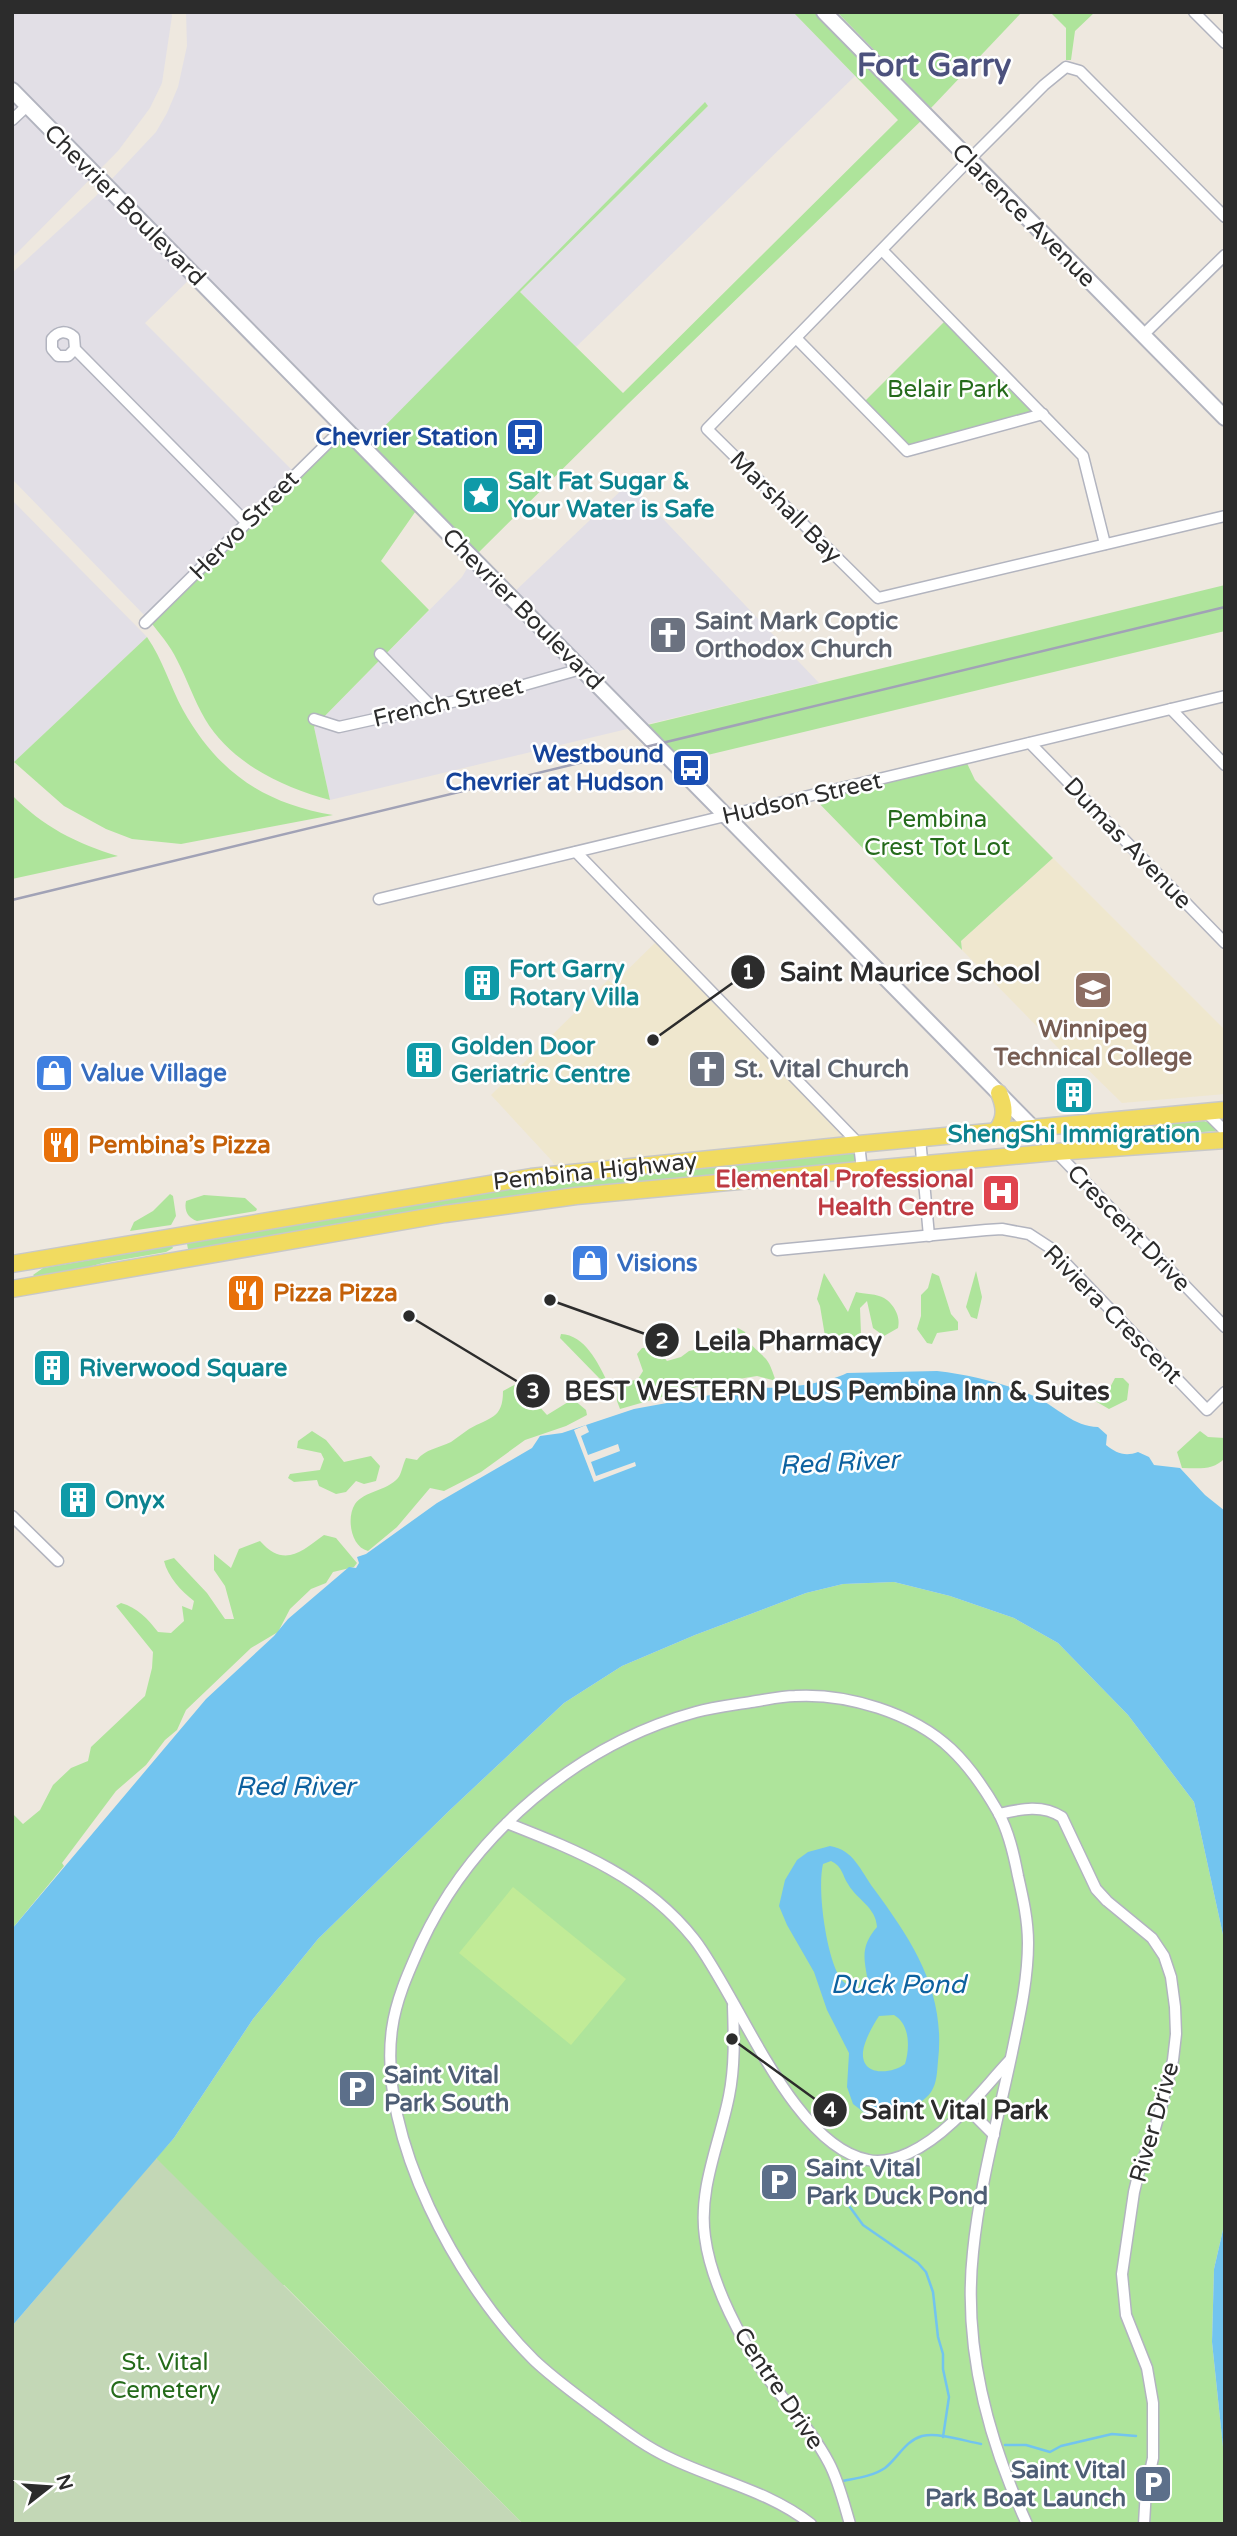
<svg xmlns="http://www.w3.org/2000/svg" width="1237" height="2536" font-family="'Varela Round',sans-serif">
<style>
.industrial{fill:#e2dfe6}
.education{fill:#efe7ce}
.green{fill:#aee49b}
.cemetery{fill:#c3d7b6}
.pitch{fill:#c1eb97}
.water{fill:#72c4ef;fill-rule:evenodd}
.pier{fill:#eee8df}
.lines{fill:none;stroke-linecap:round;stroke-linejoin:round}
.stream{stroke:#72c4ef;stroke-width:2.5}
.street-casing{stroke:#b2b4bf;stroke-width:13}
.secondary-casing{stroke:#b2b4bf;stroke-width:18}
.primary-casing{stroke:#c8c8c8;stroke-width:19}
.street{stroke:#fff;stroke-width:10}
.secondary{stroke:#fff;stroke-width:14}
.primary{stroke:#f1db60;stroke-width:16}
.rail{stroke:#a1a2b6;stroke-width:2.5}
.labels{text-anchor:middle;stroke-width:5;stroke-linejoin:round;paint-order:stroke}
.street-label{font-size:24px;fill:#2c2c2c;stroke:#fff}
.park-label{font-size:24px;fill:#256b1b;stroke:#fff}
.transit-label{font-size:24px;font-weight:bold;fill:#164399;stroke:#fff;text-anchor:end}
.culture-label{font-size:24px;font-weight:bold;fill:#0d838f;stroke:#fff;text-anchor:start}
.worship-label{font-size:24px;font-weight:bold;fill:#5b616d;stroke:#fff;text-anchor:start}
.education-label{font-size:24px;font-weight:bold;fill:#785e54;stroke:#fff}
.shop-label{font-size:24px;font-weight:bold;fill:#366cbe;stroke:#fff;text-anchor:start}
.food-label{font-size:24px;font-weight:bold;fill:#c56008;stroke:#fff;text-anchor:start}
.health-label{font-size:24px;font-weight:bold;fill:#be3a42;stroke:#fff;text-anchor:end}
.service-label{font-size:24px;font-weight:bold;fill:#4e5e75;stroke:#fff;text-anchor:start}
.water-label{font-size:26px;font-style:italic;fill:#0d619f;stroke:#fff}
.district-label{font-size:32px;font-weight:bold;fill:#4c517d;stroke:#fff}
.leader{fill:none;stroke:#2c2c2c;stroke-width:2.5}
.callout-dot{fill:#2c2c2c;stroke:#fff;stroke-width:2.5}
.mark-label{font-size:21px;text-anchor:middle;font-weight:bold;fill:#fff}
.callout-label{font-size:26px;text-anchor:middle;font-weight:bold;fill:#2c2c2c;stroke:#fff;stroke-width:5;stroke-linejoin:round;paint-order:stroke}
</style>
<rect width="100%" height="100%" fill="#eee8df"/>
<g class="industrial">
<path d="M12,12h159l1,4 -10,67 -12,25 -32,43 -106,107z"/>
<path d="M186,12h607l62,64 -279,271 -56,-55 188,-186 -4,-3 -340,345 -170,-173 -49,48 151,151 -147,146 -137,-141v-206l83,-76 61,-65 11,-19 11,-26 9,-41z"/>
<path d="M629,483l190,200 -489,117 -16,-73 148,-150 11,-19 37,38z"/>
<path d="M12,500l135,137 -135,127z"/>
</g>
<g class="education">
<path d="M1053,858l172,172v64l-103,9 -50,-49 -7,1 -103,-105 -1,-9z"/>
<path d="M660,938l199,205 -300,31 -7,-13 -61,-66 117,-115 5,4z"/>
</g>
<g class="green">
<path d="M793,12h31l102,104 -297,287 -156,155 -53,-53 -39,56 48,49 -115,117 16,73c-48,-13 -99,-37 -125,-81 -11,-19 -18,-40 -28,-59 -7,-15 -18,-27 -28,-40l195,-193 20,20 341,-345 3,4 -188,186 103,101 275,-273z"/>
<path d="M837,12h185l-91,96z"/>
<path d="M1050,12h45l-20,19 -4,29h-5v-32z"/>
<path d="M948,318l95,96 -136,37 -46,-46z"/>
<path d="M1225,585v46l-551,132 -35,-36z"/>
<path d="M147,637c16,23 23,49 36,73 35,62 80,93 150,105l-152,29 -49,-5 -26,-10 -42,-23 -50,-44z"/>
<path d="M965,759l10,21 78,78 -92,83 1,9 -151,-155z"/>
<path d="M12,795c30,31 65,49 106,61l-106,23z"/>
<path d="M1199,1119l10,4 7,8 -145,11v-3l5,-2 52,-6z"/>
<path d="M859,1143l3,26 -282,27 -390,63 -5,-25 284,-48z"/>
<path d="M170,1194l3,2 3,20 -5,9 -41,6 4,-9 19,-11z"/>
<path d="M204,1195l41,3 12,11 -1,2 -59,10c-9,-3 -13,-10 -11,-20z"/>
<path d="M172,1246l1,2 -7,4 -63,11 -44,12 -24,2 -2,-2 10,-7z"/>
<path d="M976,1271l6,26 -5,22 -6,-2 -5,-10z"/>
<path d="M824,1273l24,39 8,-20c8,2 22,2 28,6 10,6 17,19 14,30l-14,8 -11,-8 -6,-27 -7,7 1,26 -8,5 -27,3 -6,-36 -3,-7z"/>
<path d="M932,1273l7,3 12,38 7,8v8l-21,3 -5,11 -5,-1 -10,-14 4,-13v-21l7,-7z"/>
<path d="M738,1328l7,4c4,14 12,17 21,27 5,6 7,15 10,22l-19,-5 -50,8 -87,25 -3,-8 1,-16 20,-6 5,-8 -6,-17 5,-6 13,-1 12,14 14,-4 8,-6 22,-4z"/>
<path d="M561,1334c24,1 37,29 46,47l-8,-3 -39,-40z"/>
<path d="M1115,1378h8l6,6 -2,16 -18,9 -19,-11 -7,-9 24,4z"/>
<path d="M518,1383l29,32 26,-16 13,11 1,5 -21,11 -41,14 -44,32 -37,19 -14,-3 -33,39 -29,24c-17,-4 -22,-33 -13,-47 9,-13 32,-13 43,-26 3,-3 5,-14 8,-20l11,2c8,-11 22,-12 34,-18 6,-4 12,-9 18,-13 21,-12 34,-10 34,-38z"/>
<path d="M312,1431l14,9 18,22 27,-6 9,10 -4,15 -12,3 -8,-3 -10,11 -10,2 -17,-8 -2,-6 -23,2 -6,-4 2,-4 30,-4 4,-11 -3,-6 -24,-5 1,-7z"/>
<path d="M1200,1431l8,6 17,1v20c-12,13 -27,10 -43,10l-5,-16z"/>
<path d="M324,1535l12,3 21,25 -3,4 -21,5 -7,11 -15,6 -21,20 -12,23 -27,16 -65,62 -9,20 -12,10 -19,25 -30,26 -54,72 2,3 -52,63v-116l11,11 17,-14 13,-25 18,-17 17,-7 3,-14 54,-51 7,-28 1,-16 -37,-46 5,-3c17,5 26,15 37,29l13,1 13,-12 -2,-15 10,4 2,-9c-13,-10 -26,-24 -30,-40l10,-3 33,35 18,26h9l-9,-33 -11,-16v-16l17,14 8,-19 21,-8c24,27 41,11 64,-6z"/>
<path d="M894,1582l56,14 64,22 44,25 70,72 66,87 31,142v277l-11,48 -2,73 13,124v58h-702l-239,-239 -272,52 145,-177 -1,-2 18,-20 79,-119 65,-80 132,-129 114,-107 58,-37 73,-31 111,-42 37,-9z"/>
</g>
<path class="cemetery" d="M156,2158l367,366h-511v-198z"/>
<path class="pitch" d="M513,1887l113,92 -55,66 -112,-92z"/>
<g class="water">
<path d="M937,1371c34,4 67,12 99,26 21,10 38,30 62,30l9,8 -1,10c10,8 19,12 32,7l11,5 5,8 26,3 25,27 20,16v433l-31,-142 -66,-87 -70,-72 -44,-25 -64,-22 -56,-14 -51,2 -37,9 -111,42 -73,31 -58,37 -114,107 -132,129 -65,80 -79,119 -162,188v-397l194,-230 68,-63 14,-17 61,-52 7,1 3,-5 -2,-6 9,-3 71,-51 95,-55 8,-12 22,-3 72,-24 120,-22c25,3 71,-3 93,-14z"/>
<path d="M830,1846c24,4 30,24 44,43 39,53 72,103 64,172 -1,11 -1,22 -7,31 -11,16 -39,23 -57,28l-21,-16 -6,-17 2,-34 -22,-43 -13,-38 -27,-47 -8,-19 6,-26 12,-20 11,-8zM831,1861c12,6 11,14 17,23 9,16 28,23 29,43 -17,20 -13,31 -9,55l-4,5 -9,2c-6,-3 -13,-7 -16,-13 -13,-23 -22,-87 -16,-112zM894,2015c16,9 16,33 11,49 -13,10 -44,13 -42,-12 1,-11 10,-27 16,-36z"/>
<path d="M1225,2221v245l-13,-124 2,-73z"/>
</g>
<path class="pier" d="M586,1425l3,7 -8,4 7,19 30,-11 2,7 -29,11 5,14 39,-14 1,4 -42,16 -20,-52z"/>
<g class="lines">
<g class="stream">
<path d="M847,2203l16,22 55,38 8,9 7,20 5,45 5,17v15l6,28 -6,40"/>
<path d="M1005,2445h21l24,7 11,-6 51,-12 24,2"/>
<path d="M843,2481c14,-3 30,-5 42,-13 13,-10 20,-27 37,-32 17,-4 42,5 59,8"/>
</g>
<defs>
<g id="street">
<path d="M1194,12l31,31"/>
<path d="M12,120l16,-15"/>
<path d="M1225,217l-145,-146 -14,-4 -22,18 -74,74 -263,270 171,169 347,-82"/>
<path d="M882,250l201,206 22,88"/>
<path d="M1143,335l82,-80"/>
<path d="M796,338l111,113 136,-37"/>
<path d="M75,349l-7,7h-10l-6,-7v-10c6,-8 14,-9 22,-2l1,12 172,174"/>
<path d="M145,623l199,-196"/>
<path d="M380,654l52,53"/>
<path d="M1171,709l54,56"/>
<path d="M314,719l25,8 167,-37 75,-21"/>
<path d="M1030,743l195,200"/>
<path d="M576,852l283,292 3,26"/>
<path d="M379,899l846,-203"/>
<path d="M1207,1113l18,18"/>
<path d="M1033,1128l192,199"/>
<path d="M920,1138l9,98"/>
<path d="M777,1250l209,-20 16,-1 27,5 23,15 155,161 18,-18"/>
<path d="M12,1516l46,45"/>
<path d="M999,1814c22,-5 43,-10 63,3l34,72 11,12 45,37 12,18 7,21 4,30 1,27 -3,26 -11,44 -10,35 -11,24 -7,29 -12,82 4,41 21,53 6,35v55l-7,31 -2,35"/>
<path d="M507,1823c71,28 138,54 187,116 44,56 98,207 174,221 14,3 28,-1 41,-7 41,-19 71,-61 101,-93"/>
<path d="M733,2006c1,30 2,60 -4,90 -9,46 -31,93 -24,141 6,47 37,106 65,144 20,27 44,53 59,82 10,19 15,41 21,61"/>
<path d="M962,2112l13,4 19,19"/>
<path d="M811,2524c-42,-33 -93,-43 -141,-66 -28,-13 -50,-31 -75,-49 -21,-16 -42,-31 -61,-49 -75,-74 -157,-223 -142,-331 4,-30 17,-58 29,-85 51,-110 157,-200 275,-232 18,-5 37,-7 55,-10 14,-2 30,-6 44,-6 52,-3 118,17 156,53 18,17 35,42 47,63 11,20 16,43 20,64 5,22 10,44 10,67 0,33 -7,67 -14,100 -14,69 -34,138 -41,209 -10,93 15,188 54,272"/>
</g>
<g id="secondary">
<path d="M824,12l401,406"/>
<path d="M12,90l1021,1038"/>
</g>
<g id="primary">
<path d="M997,1130c9,-12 8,-23 2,-37"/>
<path d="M12,1264l519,-87 328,-33 366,-34"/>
<path d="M12,1289l433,-75 131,-18 480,-44 169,-12"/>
</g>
</defs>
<use href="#street" class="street-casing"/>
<use href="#secondary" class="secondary-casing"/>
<use href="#primary" class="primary-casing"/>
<use href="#street" class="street"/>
<use href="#secondary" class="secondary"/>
<use href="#primary" class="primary"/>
<path class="rail" d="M12,900l1213,-293"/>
</g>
<defs>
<symbol id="bus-square" viewBox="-11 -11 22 22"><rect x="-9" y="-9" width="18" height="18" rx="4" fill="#1a4fb4" stroke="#fff"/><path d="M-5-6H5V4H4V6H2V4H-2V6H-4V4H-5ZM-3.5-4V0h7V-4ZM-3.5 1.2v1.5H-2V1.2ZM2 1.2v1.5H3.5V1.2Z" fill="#fff"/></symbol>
<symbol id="sight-square" viewBox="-11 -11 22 22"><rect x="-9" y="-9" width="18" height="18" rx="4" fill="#0f9aa8" stroke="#fff"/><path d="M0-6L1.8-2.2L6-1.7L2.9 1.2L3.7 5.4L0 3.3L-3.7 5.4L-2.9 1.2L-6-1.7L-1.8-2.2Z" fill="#fff"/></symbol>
<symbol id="church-square" viewBox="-11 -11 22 22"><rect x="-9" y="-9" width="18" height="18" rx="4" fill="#6b7280" stroke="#fff"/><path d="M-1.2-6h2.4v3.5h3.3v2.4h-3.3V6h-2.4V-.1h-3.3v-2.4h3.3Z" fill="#fff"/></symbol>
<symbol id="building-square" viewBox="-11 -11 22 22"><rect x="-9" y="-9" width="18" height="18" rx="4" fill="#0f9aa8" stroke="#fff"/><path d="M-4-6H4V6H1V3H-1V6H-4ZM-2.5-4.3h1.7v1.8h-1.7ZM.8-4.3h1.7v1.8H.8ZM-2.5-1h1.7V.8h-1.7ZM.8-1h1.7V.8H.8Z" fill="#fff"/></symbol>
<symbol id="university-square" viewBox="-11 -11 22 22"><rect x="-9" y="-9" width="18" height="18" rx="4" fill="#8d6e63" stroke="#fff"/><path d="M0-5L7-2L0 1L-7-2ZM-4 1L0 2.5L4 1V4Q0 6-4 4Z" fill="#fff"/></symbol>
<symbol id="shop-square" viewBox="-11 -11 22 22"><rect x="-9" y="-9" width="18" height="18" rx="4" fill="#3f7fe0" stroke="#fff"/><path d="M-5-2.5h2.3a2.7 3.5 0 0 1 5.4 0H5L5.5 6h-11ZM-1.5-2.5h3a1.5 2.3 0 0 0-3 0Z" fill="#fff"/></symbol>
<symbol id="restaurant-square" viewBox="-11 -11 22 22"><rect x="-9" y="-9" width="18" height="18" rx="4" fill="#e8710a" stroke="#fff"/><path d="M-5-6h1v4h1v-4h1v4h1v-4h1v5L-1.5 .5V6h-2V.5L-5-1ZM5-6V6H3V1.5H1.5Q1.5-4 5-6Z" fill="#fff"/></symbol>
<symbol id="hospital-square" viewBox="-11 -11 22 22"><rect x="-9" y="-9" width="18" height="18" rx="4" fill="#e0444e" stroke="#fff"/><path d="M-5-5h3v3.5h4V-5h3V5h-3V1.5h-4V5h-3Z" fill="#fff"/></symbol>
<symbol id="parking-square" viewBox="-11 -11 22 22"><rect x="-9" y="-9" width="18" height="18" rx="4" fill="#5c6f8a" stroke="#fff"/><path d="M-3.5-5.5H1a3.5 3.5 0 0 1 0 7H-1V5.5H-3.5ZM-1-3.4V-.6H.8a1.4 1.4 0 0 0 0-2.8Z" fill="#fff"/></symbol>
</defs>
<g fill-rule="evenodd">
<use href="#bus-square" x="503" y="415" width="44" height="44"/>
<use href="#sight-square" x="459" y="473" width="44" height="44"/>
<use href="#church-square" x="646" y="613" width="44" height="44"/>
<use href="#bus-square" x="669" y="746" width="44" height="44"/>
<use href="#building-square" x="460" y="961" width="44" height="44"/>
<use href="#university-square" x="1071" y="968" width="44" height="44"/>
<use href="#building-square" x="402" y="1038" width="44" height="44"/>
<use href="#church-square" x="685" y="1047" width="44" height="44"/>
<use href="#shop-square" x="32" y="1051" width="44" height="44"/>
<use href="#building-square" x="1052" y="1073" width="44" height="44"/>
<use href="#restaurant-square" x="39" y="1123" width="44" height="44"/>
<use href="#hospital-square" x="979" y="1171" width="44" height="44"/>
<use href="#shop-square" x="568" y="1241" width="44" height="44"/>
<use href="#restaurant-square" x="224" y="1271" width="44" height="44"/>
<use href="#building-square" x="30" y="1346" width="44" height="44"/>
<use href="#building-square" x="56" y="1478" width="44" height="44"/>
<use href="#parking-square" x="335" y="2067" width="44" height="44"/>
<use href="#parking-square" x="757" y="2160" width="44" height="44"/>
<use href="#parking-square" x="1131" y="2462" width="44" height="44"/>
</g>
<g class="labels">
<g class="street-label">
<text transform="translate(125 205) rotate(45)" y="8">Chevrier Boulevard</text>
<text transform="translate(1024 215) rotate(45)" y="8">Clarence Avenue</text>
<text transform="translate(786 507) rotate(45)" y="8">Marshall Bay</text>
<text transform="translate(244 525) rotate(-45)" y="8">Hervo Street</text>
<text transform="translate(523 609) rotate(45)" y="8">Chevrier Boulevard</text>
<text transform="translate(448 702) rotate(-13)" y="8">French Street</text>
<text transform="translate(802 798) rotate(-13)" y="8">Hudson Street</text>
<text transform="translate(1128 843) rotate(46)" y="8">Dumas Avenue</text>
<text transform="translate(595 1171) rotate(-6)" y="8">Pembina Highway</text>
<text transform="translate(1129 1228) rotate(46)" y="8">Crescent Drive</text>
<text transform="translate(1113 1314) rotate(45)" y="8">Riviera Crescent</text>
<text transform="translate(1154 2122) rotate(-74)" y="8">River Drive</text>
<text transform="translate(779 2388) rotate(56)" y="8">Centre Drive</text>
</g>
<g class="park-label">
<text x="948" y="397">Belair Park</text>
<text x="937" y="827">Pembina<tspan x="937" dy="28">Crest Tot Lot</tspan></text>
<text x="165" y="2370">St. Vital<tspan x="165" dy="28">Cemetery</tspan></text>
</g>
<g class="transit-label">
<text x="498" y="445">Chevrier Station</text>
<text x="664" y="762">Westbound<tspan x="664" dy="28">Chevrier at Hudson</tspan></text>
</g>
<g class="culture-label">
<text x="508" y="489">Salt Fat Sugar &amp;<tspan x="508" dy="28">Your Water is Safe</tspan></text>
<text x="509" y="977">Fort Garry<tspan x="509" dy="28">Rotary Villa</tspan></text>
<text x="451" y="1054">Golden Door<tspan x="451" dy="28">Geriatric Centre</tspan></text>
<text x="1074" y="1142" text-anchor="middle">ShengShi Immigration</text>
<text x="79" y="1376">Riverwood Square</text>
<text x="105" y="1508">Onyx</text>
</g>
<g class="worship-label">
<text x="695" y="629">Saint Mark Coptic<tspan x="695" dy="28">Orthodox Church</tspan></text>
<text x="734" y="1077">St. Vital Church</text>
</g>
<g class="education-label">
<text x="1093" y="1037">Winnipeg<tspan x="1093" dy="28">Technical College</tspan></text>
</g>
<g class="shop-label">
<text x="81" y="1081">Value Village</text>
<text x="617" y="1271">Visions</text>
</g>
<g class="food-label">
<text x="88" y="1153">Pembina’s Pizza</text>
<text x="273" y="1301">Pizza Pizza</text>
</g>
<g class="health-label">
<text x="974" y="1187">Elemental Professional<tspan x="974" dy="28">Health Centre</tspan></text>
</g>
<g class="service-label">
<text x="384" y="2083">Saint Vital<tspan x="384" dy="28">Park South</tspan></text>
<text x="806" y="2176">Saint Vital<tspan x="806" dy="28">Park Duck Pond</tspan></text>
<text x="1126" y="2478" text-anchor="end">Saint Vital<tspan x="1126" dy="28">Park Boat Launch</tspan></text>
</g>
<g class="water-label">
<text transform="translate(839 1462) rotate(-3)" y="9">Red River</text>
<text x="295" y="1795">Red River</text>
<text x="898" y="1993">Duck Pond</text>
</g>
<g class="district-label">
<text x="934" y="76">Fort Garry</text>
</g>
</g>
<path class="leader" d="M653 1040L748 972M550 1300L662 1340M409 1316L533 1391M732 2039L830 2110"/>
<g class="callout-dot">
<circle cx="653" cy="1040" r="7"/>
<circle cx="550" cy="1300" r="7"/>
<circle cx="409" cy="1316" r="7"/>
<circle cx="732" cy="2039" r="7"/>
<circle cx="748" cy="972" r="18"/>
<circle cx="662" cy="1340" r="18"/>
<circle cx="533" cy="1391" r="18"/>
<circle cx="830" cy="2110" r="18"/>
</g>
<g class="mark-label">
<text x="748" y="979">1</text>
<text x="662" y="1348">2</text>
<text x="533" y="1398">3</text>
<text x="830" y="2117">4</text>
</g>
<g class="callout-label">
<text x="910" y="981">Saint Maurice School</text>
<text x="788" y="1350">Leila Pharmacy</text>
<text x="837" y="1400">BEST WESTERN PLUS Pembina Inn &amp; Suites</text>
<text x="955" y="2119">Saint Vital Park</text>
</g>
<rect width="1237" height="2536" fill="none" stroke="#2c2c2c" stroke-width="28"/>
<g transform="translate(49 2487) rotate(73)" stroke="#ffffff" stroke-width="5" paint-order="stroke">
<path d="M0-5L12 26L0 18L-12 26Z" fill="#2c2c2c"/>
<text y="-10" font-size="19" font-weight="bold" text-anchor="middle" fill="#2c2c2c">N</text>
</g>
</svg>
